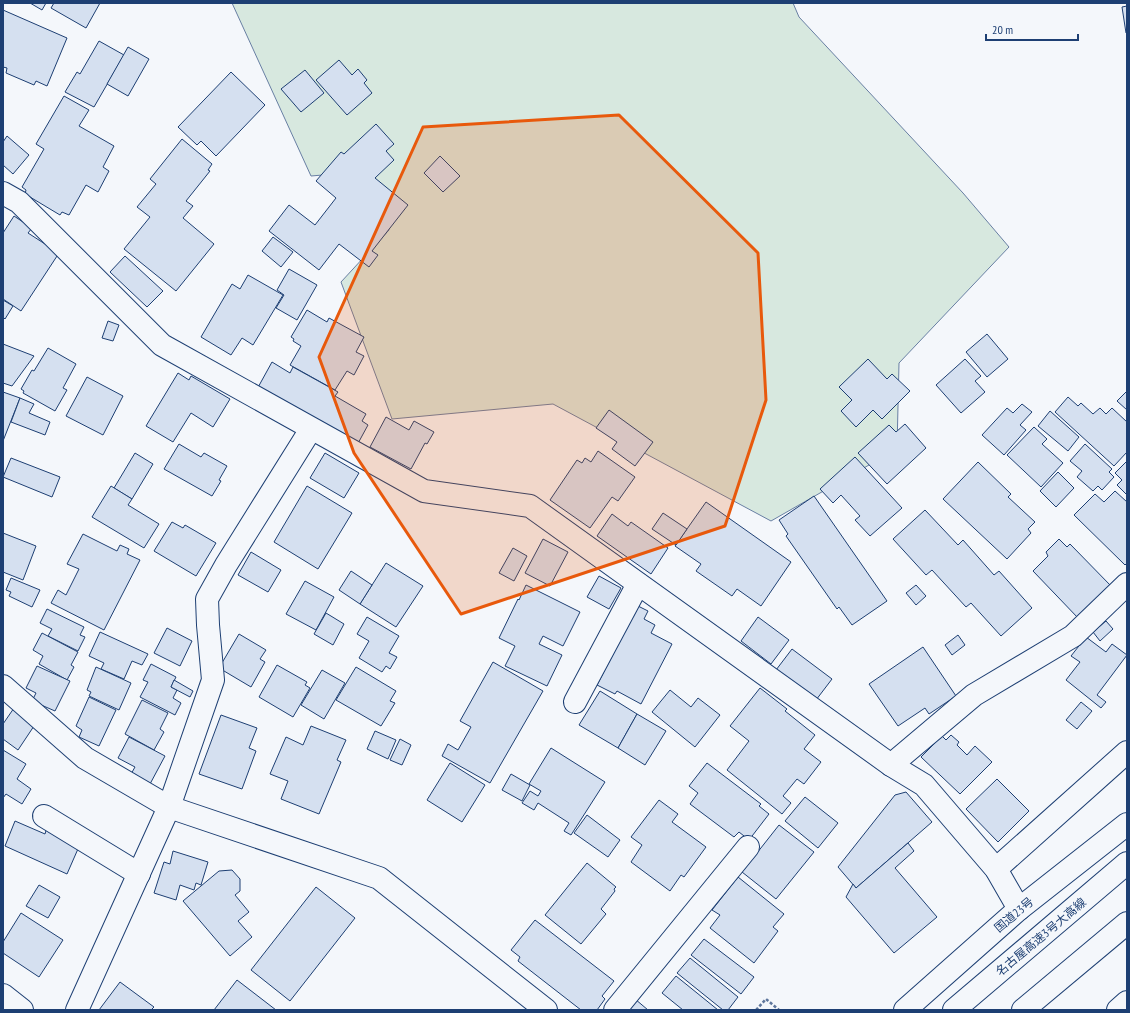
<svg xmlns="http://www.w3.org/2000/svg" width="1130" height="1013" font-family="'PT Sans Narrow','Noto Sans JP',sans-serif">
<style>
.green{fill:#d7e8df;stroke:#687fa3}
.building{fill:#d5e0f0;stroke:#1d3f73}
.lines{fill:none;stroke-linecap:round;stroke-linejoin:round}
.minor-casing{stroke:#1d3f73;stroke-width:24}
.highway-casing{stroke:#1d3f73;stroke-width:24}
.path{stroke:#5e769c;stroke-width:2.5;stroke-dasharray:3 2;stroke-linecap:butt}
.minor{stroke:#f4f7fb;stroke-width:22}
.highway{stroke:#f4f7fb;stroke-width:22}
.marked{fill:#e8590c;fill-opacity:0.2;stroke:#e8590c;stroke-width:3;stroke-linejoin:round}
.labels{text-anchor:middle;stroke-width:3;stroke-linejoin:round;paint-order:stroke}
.street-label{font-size:12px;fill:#1d3f73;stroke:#f4f7fb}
</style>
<rect width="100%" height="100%" fill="#f4f7fb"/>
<path class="green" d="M232,3h561l6,14 164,176 46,54 -110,116 -2,86 -126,72 -218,-117 -161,15 -51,-137 48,-52 -20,-59 -58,5z"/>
<g class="building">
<path d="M30,3h16l-4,7z"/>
<path d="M54,3h46l-14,25 -35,-20z"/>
<path d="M1127,6v27h-1l-4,-26z"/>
<path d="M3,10l64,28 -20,48 -11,-5 -2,4 -28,-12 1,-5 -4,-1z"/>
<path d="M99,41l25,14 -30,52 -29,-15 12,-20 3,2z"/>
<path d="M128,47l21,12 -21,37 -21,-12z"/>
<path d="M339,60l13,15 6,-6 9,11 -3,3 8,10 -25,22 -31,-35z"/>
<path d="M305,70l19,23 -23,19 -20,-23z"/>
<path d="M231,72l34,33 -49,51 -15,-15 -4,4 -19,-18z"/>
<path d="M64,96l25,14 -10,16 35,20 -11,21 6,4 -11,21 -12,-7 -17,30 -7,-3 -2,3 -35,-21 1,-4 -4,-3 22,-38 -8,-5z"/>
<path d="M376,124l18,20 -8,7 8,9 -19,18 33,27 -36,46 6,4 -9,12 -30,-23 -20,26 -50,-39 20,-26 26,20 21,-27 -20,-17 25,-29 3,2z"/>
<path d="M7,136l22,19 -16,19 -10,-9v-23z"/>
<path d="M182,139l30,25 -4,6 2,1 -24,30 7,5 -10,12 31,26 -38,47 -52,-42 26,-32 -13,-10 19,-23 -6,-5z"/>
<path d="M440,156l20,20 -17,16 -19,-19z"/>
<path d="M14,216l18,12 -4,5 31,20 -38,58 -18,-12v-66z"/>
<path d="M273,237l20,15 -12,15 -19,-16z"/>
<path d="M125,256l38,35 -16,16 -37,-35z"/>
<path d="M289,269l28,16 -20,35 -21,-12 8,-13 -7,-5z"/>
<path d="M248,275l35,20 -30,50 -11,-7 -11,17 -30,-18 31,-53 8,5z"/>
<path d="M3,300l10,6 -8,13 -2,-2z"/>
<path d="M307,310l20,12 2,-4 35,19 -8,15 8,4 -10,19 -7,-4 -12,19 -45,-25 11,-19 -8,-5 1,-2 -3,-2z"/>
<path d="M108,321l11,4 -6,16 -11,-3z"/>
<path d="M987,334l21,25 -21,18 -21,-25z"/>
<path d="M3,344l31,12 -22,30 -9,-3z"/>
<path d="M48,348l28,16 -13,24 4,2 -12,21 -32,-18 1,-2 -3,-2 11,-19 2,1z"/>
<path d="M868,359l19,20 5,-5 18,17 -28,28 -9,-9 -17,17 -15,-16 11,-11 -13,-13z"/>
<path d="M965,359l16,17 -6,5 10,11 -24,21 -25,-28z"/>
<path d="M272,362l18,11 3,-6 45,25 -3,4 31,18 -4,7 6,4 -12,22 -100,-56z"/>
<path d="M178,373l11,7 2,-4 39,23 -17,28 -22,-14 -18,29 -27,-16z"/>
<path d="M87,377l36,19 -20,39 -37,-19z"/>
<path d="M1127,391v19l-10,-9z"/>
<path d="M3,392l17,6 -17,43z"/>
<path d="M1068,397l10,9 3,-3 12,11 7,-6 6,6 6,-6 15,14v30l-13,14 -59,-54z"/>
<path d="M20,398l14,6 -5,9 21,9 -5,13 -34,-13z"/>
<path d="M1022,404l10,8 -12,13 6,5 -22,25 -22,-20 25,-27 6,5z"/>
<path d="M609,410l44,32 -18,24 -23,-17 5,-7 -21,-14z"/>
<path d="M1050,411l29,26 -11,14 -30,-25z"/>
<path d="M386,417l23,13 5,-9 20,11 -7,12 -2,-1 -14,26 -41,-22z"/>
<path d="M905,424l21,24 -39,36 -29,-31 31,-28 7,7z"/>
<path d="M1034,427l13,12 -5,5 21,19 -22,24 -34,-32z"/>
<path d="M179,444l22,13 3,-4 23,13 -8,14 2,1 -9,15 -48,-27z"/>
<path d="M1085,444l27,25 -3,3 5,5 -12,13 -4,-4 -5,5 -16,-14 5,-6 -12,-10z"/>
<path d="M598,451l37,26 -17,24 -6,-4 -22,31 -40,-28 27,-40 5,3 3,-5 6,4z"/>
<path d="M135,453l18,11 -21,35 -18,-11z"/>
<path d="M325,453l34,20 -15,25 -34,-20z"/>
<path d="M855,457l47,51 -32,28 -15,-16 5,-4 -19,-21 -8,8 -13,-14z"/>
<path d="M11,458l49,19 -8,20 -49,-20z"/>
<path d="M1127,461v34l-10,-10 5,-5 -7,-7z"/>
<path d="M978,462l33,32 -3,3 27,25 -7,7 3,4 -24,26 -64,-60z"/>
<path d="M1058,472l16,16 -18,19 -16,-16z"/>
<path d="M111,486l21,13 -4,6 31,19 -15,24 -52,-31z"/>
<path d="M307,486l45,27 -34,56 -44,-27z"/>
<path d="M1115,491l12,11v61l-2,2 -51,-50 21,-21 9,8z"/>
<path d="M814,496l73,105 -35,24 -13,-18 -2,2 -51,-73 2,-2 -9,-14z"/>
<path d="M706,502l85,60 -30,44 -24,-17 -5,7 -36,-25 5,-7 -26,-18z"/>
<path d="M925,510l33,35 5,-5 31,35 5,-4 33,37 -31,28 -30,-33 -5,4 -34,-37 -6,5 -33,-36z"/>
<path d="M663,513l24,16 -11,16 -24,-16z"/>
<path d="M612,514l16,12 3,-4 37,26 -17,26 -54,-38z"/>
<path d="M172,522l11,6 2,-3 31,18 -20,33 -42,-25z"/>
<path d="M3,533l33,13 -13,34 -20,-8z"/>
<path d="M83,534l34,17 3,-6 9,4 -2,5 13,6 -36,70 -53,-27 7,-13 8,5 13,-26 -12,-5z"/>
<path d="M543,539l25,13 -18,34 -25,-13z"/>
<path d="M1059,539l8,8 3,-3 42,43 -33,32 -46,-48 15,-15 -2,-4z"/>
<path d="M513,548l14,8 -13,25 -15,-8z"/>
<path d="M251,552l30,18 -13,22 -30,-17z"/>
<path d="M386,563l37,23 -27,41 -36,-23z"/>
<path d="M351,571l21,14 -12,19 -21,-14z"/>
<path d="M599,576l22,12 -12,21 -22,-12z"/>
<path d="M11,578l29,12 -8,17 -23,-11 2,-4 -5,-2z"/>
<path d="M305,581l29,16 -18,33 -30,-16z"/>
<path d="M526,585l54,27 -17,34 -20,-10 -4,8 23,11 -15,31 -42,-20 10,-20 -16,-8 19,-39 1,1z"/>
<path d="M916,585l10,11 -10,9 -10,-12z"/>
<path d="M638,606l10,5 -4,8 11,6 -4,8 21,11 -31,60 -24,-13 -2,3 -18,-9z"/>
<path d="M47,609l37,18 -4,8 5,2 -7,14 -30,-15 4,-7 -12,-6z"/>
<path d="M326,613l18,11 -11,21 -19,-11z"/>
<path d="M367,617l32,19 -10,17 8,4 -7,12 -4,-3 -4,6 -23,-14 10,-17 -12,-7z"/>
<path d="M758,617l31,23 -18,24 -30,-23z"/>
<path d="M1106,621l7,8 -13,12 -7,-9z"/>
<path d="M167,628l25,13 -12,25 -26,-13z"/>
<path d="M100,632l48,22 -6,11 -10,-4 -8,18 -23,-10 3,-6 -15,-7z"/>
<path d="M42,633l36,19 -7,13 3,2 -7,13 -28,-16 4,-8 -10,-6z"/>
<path d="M239,634l27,16 -6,9 5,3 -14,25 -32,-19z"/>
<path d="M958,635l7,10 -13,10 -7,-10z"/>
<path d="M1086,637l20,15 6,-8 15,11 -30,40 9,7 -5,6 -35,-28 14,-18 -9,-6z"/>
<path d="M923,647l33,49 -27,18 -4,-6 -27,18 -29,-42z"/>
<path d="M792,649l40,30 -16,21 -40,-30z"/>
<path d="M493,662l50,29 -53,92 -48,-27 6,-12 10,6 13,-23 -11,-6z"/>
<path d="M151,664l25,13 -5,10 6,3 -4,8 8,5 -6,12 -35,-18 8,-15 -5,-2z"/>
<path d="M277,665l30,17 -2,3 5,3 -17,29 -34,-20z"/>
<path d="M37,666l33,15 -15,30 -23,-10 4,-8 -10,-5z"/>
<path d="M96,667l35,16 -12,27 -30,-14 2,-4 -4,-2z"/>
<path d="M356,667l40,24 -6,10 5,2 -14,23 -45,-26z"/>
<path d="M322,670l23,13 -21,36 -23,-14z"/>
<path d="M174,680l19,11 -3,6 -19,-10z"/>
<path d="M760,688l27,21 -2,2 30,24 -11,14 17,13 -17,22 -7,-5 -14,17 8,7 -9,11 -55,-44 22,-29 -19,-15z"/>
<path d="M670,690l21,17 7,-9 22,17 -25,32 -43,-35z"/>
<path d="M600,691l37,23 -19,34 -39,-23z"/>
<path d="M89,697l27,13 -17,36 -20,-9 3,-7 -6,-4z"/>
<path d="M142,700l26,13 -8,16 4,3 -10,18 -29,-16z"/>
<path d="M1081,702l11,9 -15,18 -11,-9z"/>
<path d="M14,708l20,18 -16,24 -15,-11v-15z"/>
<path d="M637,714l29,17 -21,34 -27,-17z"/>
<path d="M221,715l36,13 -8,20 7,3 -14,38 -43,-15z"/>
<path d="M311,726l35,14 -9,20 4,2 -22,52 -38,-15 7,-18 -18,-7 16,-37 17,8z"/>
<path d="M375,731l21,9 -8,19 -21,-10z"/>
<path d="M951,735l8,7 -2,3 10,10 8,-9 17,16 -32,32 -39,-37 21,-21 4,4z"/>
<path d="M129,737l36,19 -15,28 -19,-10 4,-7 -17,-9z"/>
<path d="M400,739l11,6 -9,20 -12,-5z"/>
<path d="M551,748l54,34 -34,53 -7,-4 5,-8 -31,-20 -4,7 -12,-7 8,-12 8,5 3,-5 -12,-7z"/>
<path d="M3,750l23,14 -9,15 14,10 -9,15 -16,-10 -3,4z"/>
<path d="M450,763l35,22 -23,37 -35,-22z"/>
<path d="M707,763l54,41 -2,2 10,8 -20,26 -10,-8 -5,5 -44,-33 8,-11 -9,-7z"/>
<path d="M511,774l19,11 -8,16 -20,-11z"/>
<path d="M997,779l32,32 -31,31 -32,-33z"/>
<path d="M906,792l26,30 -76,66 -18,-21 57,-72z"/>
<path d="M805,797l33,26 -20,25 -33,-27z"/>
<path d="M659,800l19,14 -6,8 34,25 -22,30 -3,-2 -11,16 -39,-29 11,-17 -11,-8z"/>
<path d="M587,815l33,25 -12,17 -34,-24z"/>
<path d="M15,821l30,13 2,-7 34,15 -14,32 -62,-28z"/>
<path d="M779,825l35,27 -38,47 -34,-27z"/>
<path d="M908,843l6,8 -19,17 42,49 -43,36 -48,-56 7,-13 3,4z"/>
<path d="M173,851l35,11 -7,23 -5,-2 -2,7 -14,-5 -4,15 -22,-7 10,-31 6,2z"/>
<path d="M587,863l29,24 -2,2 1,2 -14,18 5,5 -25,30 -36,-29z"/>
<path d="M232,870l8,9v12l-5,4 14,17 -11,9 14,16 -22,19 -47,-55 36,-30z"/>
<path d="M738,877l46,37 -11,13 5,4 -24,32 -44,-35 10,-13 -8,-5z"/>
<path d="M39,885l21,12 -12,21 -22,-12z"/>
<path d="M316,887l39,31 -65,83 -39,-31z"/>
<path d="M21,913l42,27 -24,37 -36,-24v-11z"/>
<path d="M535,920l79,61 -12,15 3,3 -8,11h-16l-63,-49 2,-4 -9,-7z"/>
<path d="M704,939l50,38 -13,17 -50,-39z"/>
<path d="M690,958l48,39 -10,13h-5l-46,-37z"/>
<path d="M676,976l42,34h-35l-21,-17z"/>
<path d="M237,980l39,30h-62z"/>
<path d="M120,982l34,25 -3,3h-52z"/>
<path d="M635,999l13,11h-22z"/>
</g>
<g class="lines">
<defs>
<g id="minor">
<path d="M3,193l16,9 143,143 262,146 106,15 361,259 33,20 72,84 23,40"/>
<path d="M3,686l82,72 84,49 210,71 167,132"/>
<path d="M575,702l63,-118"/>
<path d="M891,765l83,-70 99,-59 54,-52"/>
<path d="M44,816l95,58"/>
<path d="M996,869l131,-117"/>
<path d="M3,995l19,15"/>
<path d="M77,1010l92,-203 44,-127 -5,-55 -1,-26 19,-34 85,-136"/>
<path d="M615,1010l133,-163"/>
<path d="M1118,1010l9,-8"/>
</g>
<g id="highway">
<path d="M905,1010l114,-101 108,-85"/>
<path d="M954,1010l173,-147"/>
<path d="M1023,1010l104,-87"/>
</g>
</defs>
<use href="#minor" class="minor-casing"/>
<use href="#highway" class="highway-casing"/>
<path class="path" d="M756,1010l10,-11 13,11"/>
<use href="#minor" class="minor"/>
<use href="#highway" class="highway"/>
</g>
<path class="marked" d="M619,115l139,138 8,147 -41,126 -264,88 -107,-161 -35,-96 104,-230z"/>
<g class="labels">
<g class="street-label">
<text transform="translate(1014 915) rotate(-40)" y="4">国道23号</text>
<text transform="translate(1041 937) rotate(-40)" y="4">名古屋高速3号大高線</text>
</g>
</g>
<rect width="1130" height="1013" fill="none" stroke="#1d3f73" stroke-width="8"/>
<path d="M986 34v6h92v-6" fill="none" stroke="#1d3f73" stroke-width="2"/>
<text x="992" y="34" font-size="12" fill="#1d3f73" stroke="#f4f7fb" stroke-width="3" paint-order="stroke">20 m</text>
</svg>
